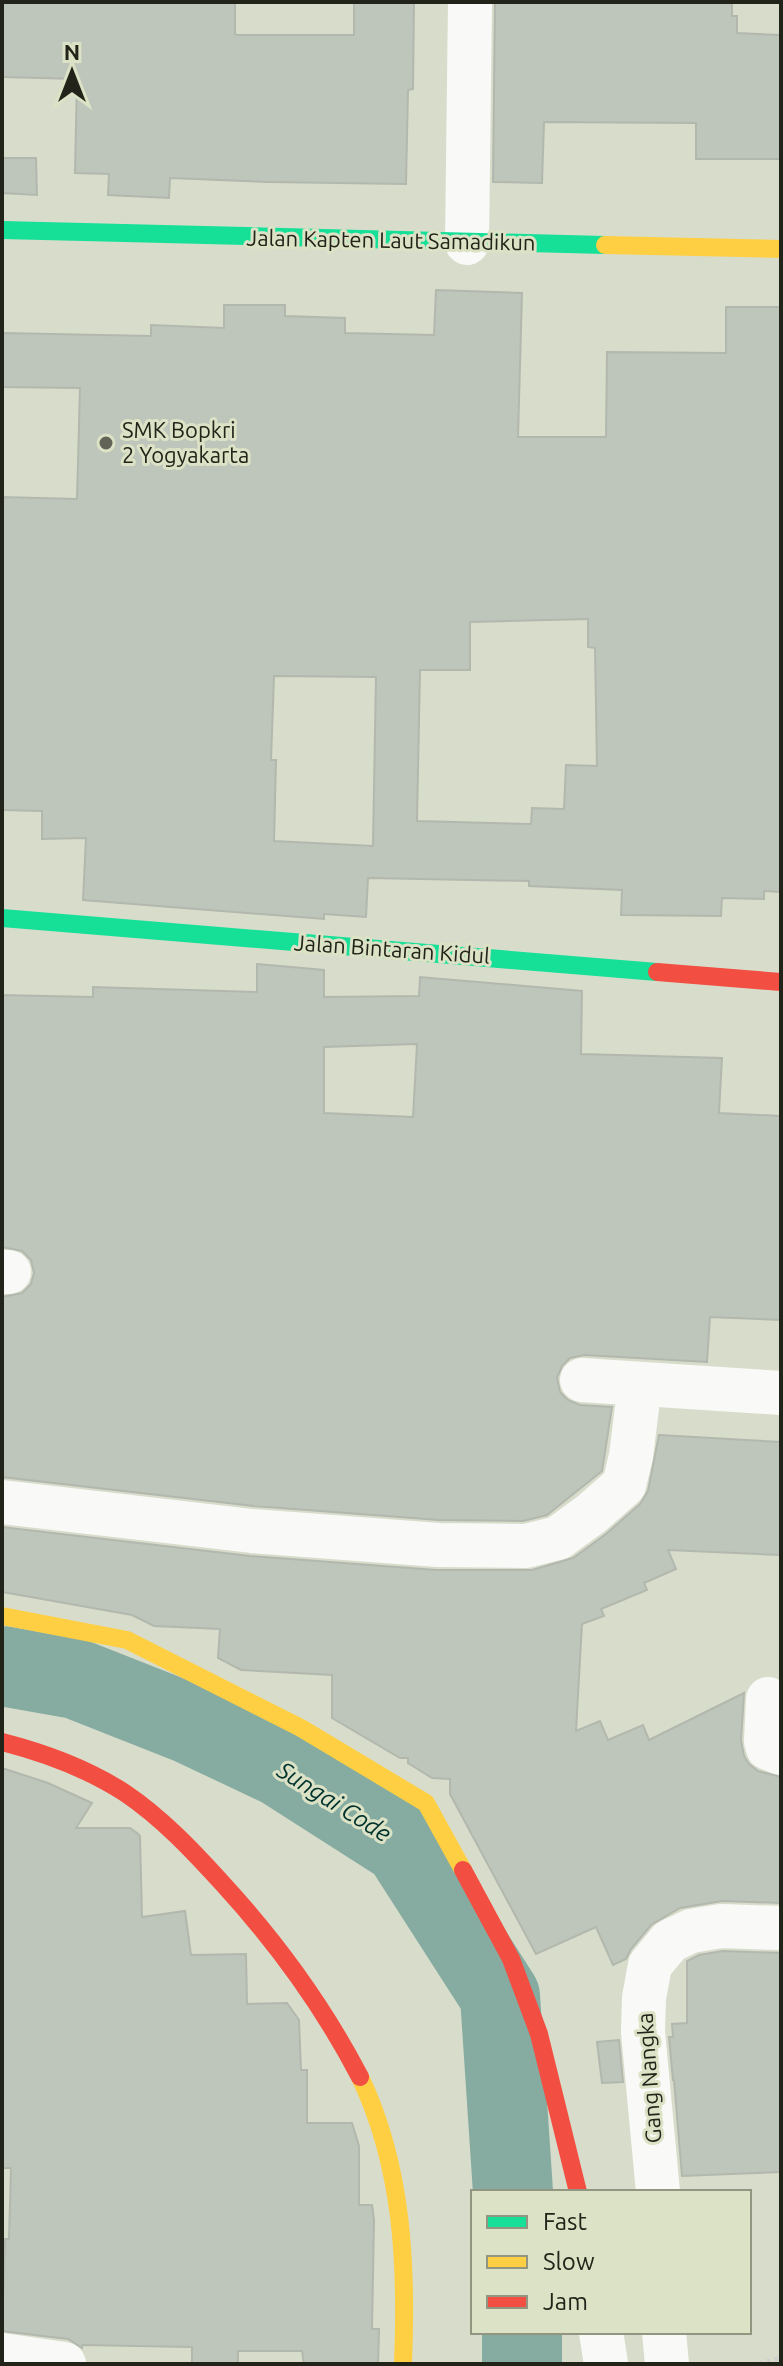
<svg xmlns="http://www.w3.org/2000/svg" width="783" height="2366" font-family="Ubuntu,sans-serif">
<style>
.lines{fill:none;stroke-linecap:round;stroke-linejoin:round}
.river{stroke:#86aca2;stroke-width:80}
.building{fill:#bec5ba;stroke:#b2b8ad;stroke-width:2;fill-rule:evenodd}
.path{stroke:#d0d0cc;stroke-width:5;stroke-dasharray:4 4;stroke-linecap:butt}
.street{stroke:#f9faf7;stroke-width:44}
.fast{stroke:#16e098;stroke-width:18}
.slow{stroke:#ffcf43;stroke-width:18}
.jam{stroke:#f24e42;stroke-width:18}
.poi-dot{fill:#626457;stroke:#dce2c5;stroke-width:3}
.labels{text-anchor:middle;stroke-width:6;stroke-linejoin:round;paint-order:stroke}
.street-label{font-size:22px;fill:#222419;stroke:#dce2c5}
.poi-label{font-size:22px;fill:#222419;stroke:#dce2c5;text-anchor:start}
.water-label{font-size:24px;font-style:italic;fill:#00322e;stroke:#dce2c5}
</style>
<rect width="100%" height="100%" fill="#d8dccb"/>
<g class="lines">
<g class="river">
<path d="M2,1666l74,13 114,45 91,43 122,78 97,151 13,196"/>
<path d="M522,2332v32"/>
</g>
</g>
<g class="building">
<path d="M2,2h233v32l2,1h117v-33h60l-1,87 -5,1 -2,94 -139,-2 -97,-4 -1,20 -61,-3 1,-21 -34,-1 2,-94 -75,-2z"/>
<path d="M495,2h237v14h5v17l44,2v124h-85v-36l-152,-1 -2,61 -49,-1z"/>
<path d="M2,158h34l1,37 -35,-2z"/>
<path d="M436,290l86,3 -4,144h88l1,-85 119,1v-46h55v585l-17,-1v8l-42,-1 -1,18 -100,-1 1,-25 -93,-4v-5l-161,-3 -2,39 -42,-3v5l-241,-19 3,-62 -44,1v-28l-40,-1v-313l75,2 3,-111 -78,-1v-54l149,3v-11l73,3v-23h61v11l60,2v15l89,2zM588,619v28l7,1 2,118 -31,-1 -2,44 -32,-1 -1,16 -114,-3 3,-151h50v-48zM274,676l102,1 -3,169 -99,-5 2,-81h-5z"/>
<path d="M257,964l67,6v27l95,-1 1,-19 162,14 -1,63 141,4 -3,55 62,3v204l-71,-3 -3,45 -123,-7 -14,3 -8,8 -5,12 3,14 8,8 12,5 32,2 -10,64 -55,44 -24,6 -84,-1 -185,-14 -252,-29v-180l20,-4 9,-9 3,-11 -3,-13 -9,-9 -20,-4v-252l91,2v-10l164,5zM417,1044l-4,73 -89,-4v-66z"/>
<path d="M659,1435l122,7v113l-113,-5 8,19 -32,14 3,7 -46,19 3,7 -22,8 -6,107 24,-10 8,19 35,-15 6,15 95,-47 -3,47 3,16 5,8 9,7 23,6v126l-59,-2 -42,7 -29,17 -20,24 -5,10 -13,6 -17,-38 -60,27 -86,-160v-15l-18,-1 -24,-15v-5h-8l-68,-40v-43l-91,-5 -23,-12 2,-29 -66,-3 -22,-11 -130,-23v-65l248,29 186,14h96l41,-12 33,-24 34,-30 8,-13z"/>
<path d="M2,1768l46,15 44,20 -16,25h54l7,5 3,3 2,81 43,-6 6,44 55,-1 1,50 40,-1 12,17 2,50h6v53h45l7,23v59h13l2,15 -2,109h7l-1,35h-74l-2,-13h-64v13h-46v-17l-110,-2v3l-14,-9 -66,-8 3,-92h4l2,-71h-9z"/>
<path d="M723,1951l58,2v219l-99,4 -8,-96h-1l-4,-43h4l-1,-13 15,-1v-62l12,-6z"/>
<path d="M619,2040l4,42 -21,1 -5,-41z"/>
</g>
<g class="lines">
<path class="path" d="M759,2364l22,-6"/>
<g class="street">
<path d="M467,243l3,-241"/>
<path d="M2,1272h7"/>
<path d="M582,1380l199,13"/>
<path d="M2,1502l250,29 186,14 88,1 32,-8 33,-24 33,-29 7,-29 9,-72"/>
<path d="M768,1699l-2,42 2,7 13,5"/>
<path d="M658,2192l-15,-160 1,-34 6,-33 20,-24 21,-10 30,-5 60,2"/>
<path d="M601,2332l5,32"/>
<path d="M664,2332l3,32"/>
<path d="M2,2355l62,9"/>
</g>
<g class="fast">
<path d="M2,230l603,15"/>
<path d="M2,918l655,54"/>
</g>
<g class="slow">
<path d="M605,245l176,4"/>
<path d="M2,1616l125,24 174,88 125,75 37,67"/>
<path d="M360,2077c43,90 47,189 43,287"/>
</g>
<g class="jam">
<path d="M657,972l124,10"/>
<path d="M2,1742c43,11 86,27 123,51 37,25 68,58 98,91 54,59 100,122 137,193"/>
<path d="M463,1870l48,89 28,75 39,158"/>
</g>
</g>
<circle class="poi-dot" cx="106" cy="443" r="8"/>
<g class="labels">
<g class="street-label">
<text transform="translate(391 240) rotate(1)" y="8">Jalan Kapten Laut Samadikun</text>
<text transform="translate(392 949) rotate(4)" y="8">Jalan Bintaran Kidul</text>
<text transform="translate(649 2078) rotate(-94)" y="8">Gang Nangka</text>
</g>
<g class="poi-label">
<text x="122" y="438">SMK Bopkri<tspan x="122" dy="25">2 Yogyakarta</tspan></text>
</g>
<g class="water-label">
<text transform="translate(334 1802) rotate(32)" y="8">Sungai Code</text>
</g>
</g>
<rect width="783" height="2366" fill="none" stroke="#222419" stroke-width="8"/>
<rect x="471" y="2190" width="280" height="144" fill="#dce2c5" stroke="#929680" stroke-width="2"/>
<rect x="487" y="2216" width="40" height="12" fill="#16e098" stroke="#929680" stroke-width="2"/>
<text x="543" y="2230" font-size="24" fill="#222419">Fast</text>
<rect x="487" y="2256" width="40" height="12" fill="#ffcf43" stroke="#929680" stroke-width="2"/>
<text x="543" y="2270" font-size="24" fill="#222419">Slow</text>
<rect x="487" y="2296" width="40" height="12" fill="#f24e42" stroke="#929680" stroke-width="2"/>
<text x="543" y="2310" font-size="24" fill="#222419">Jam</text>
<g transform="translate(72 72)" stroke="#dce2c5" stroke-width="6" paint-order="stroke">
<path d="M0-6L14 30L0 20L-14 30Z" fill="#222419"/>
<text y="-12" font-size="22" font-weight="bold" text-anchor="middle" fill="#222419">N</text>
</g>
</svg>
